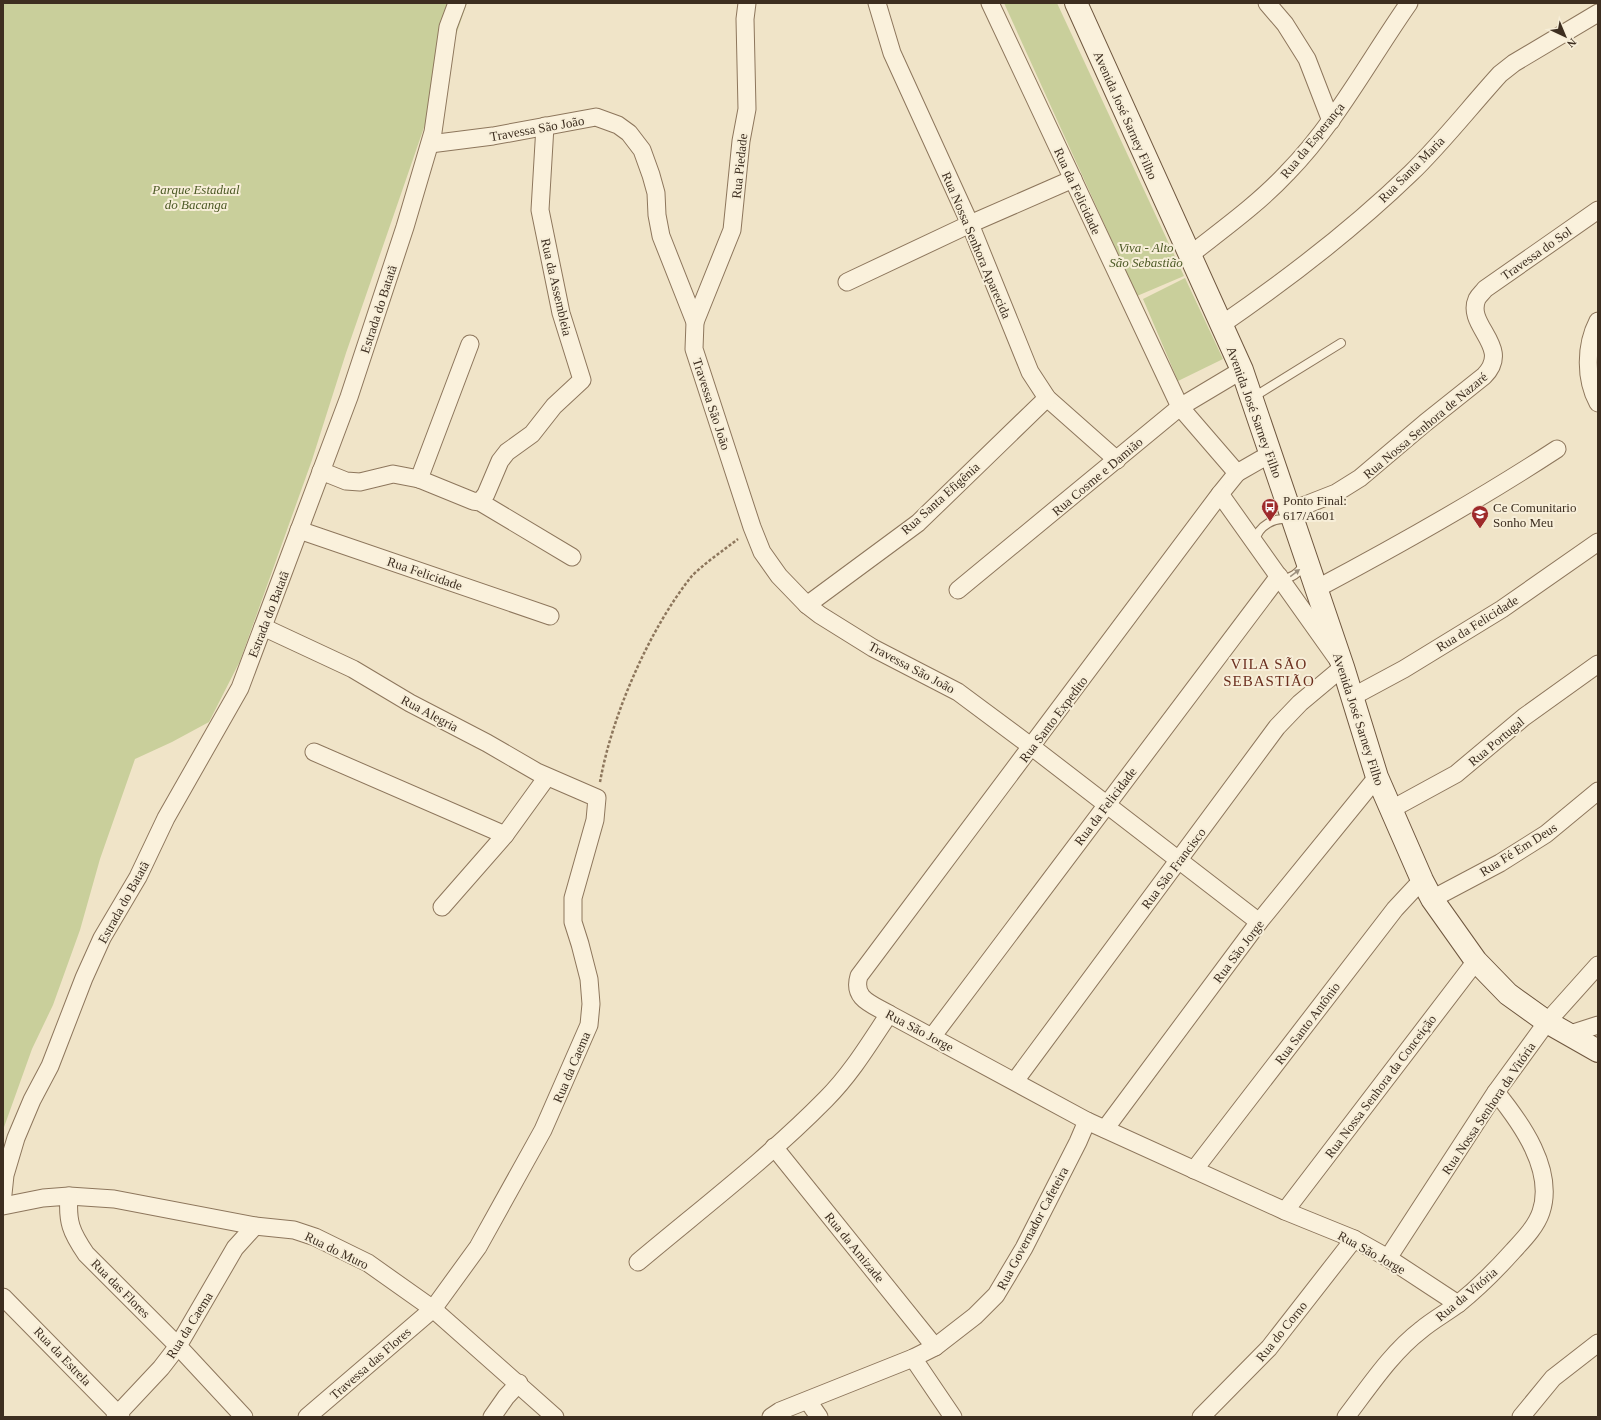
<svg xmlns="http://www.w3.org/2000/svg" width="1601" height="1420" font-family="'Times New Roman',serif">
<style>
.green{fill:#c9cf9b}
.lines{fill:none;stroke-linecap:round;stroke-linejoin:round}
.lane-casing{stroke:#8d765c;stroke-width:10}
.street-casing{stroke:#8d765c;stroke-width:19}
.secondary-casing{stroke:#6f573f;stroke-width:24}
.path{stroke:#8d765c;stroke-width:2.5;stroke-dasharray:3 2;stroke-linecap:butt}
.lane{stroke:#faf1dc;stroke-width:8}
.street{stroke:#faf1dc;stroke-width:17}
.secondary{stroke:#faf1dc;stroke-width:22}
.oneway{fill:#9c907e}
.labels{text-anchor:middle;stroke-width:4;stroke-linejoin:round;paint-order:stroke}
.street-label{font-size:13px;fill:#3d2e20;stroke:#f7eed8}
.park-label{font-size:13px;font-style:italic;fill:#4d5a26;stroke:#f7eed8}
.poi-label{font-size:13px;fill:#3d2e20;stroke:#f7eed8;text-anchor:start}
.quarter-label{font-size:15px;letter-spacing:1px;fill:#6b2e1e;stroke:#f7eed8}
</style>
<rect width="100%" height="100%" fill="#f0e4c8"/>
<g class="green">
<path d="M3,3h464l-121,350 -34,107 -72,201 -31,61 -37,20 -37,17 -35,100 -20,71 -27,75 -21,44 -29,81z"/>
<path d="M1004,3h53l127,273 -47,20z"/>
<path d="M1185,278l38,81 -45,22 -35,-82z"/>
</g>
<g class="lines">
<defs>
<g id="lane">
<path d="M1252,398l89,-55"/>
<path d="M1255,541c3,-15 20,-25 35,-21"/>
<path d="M1279,577c11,4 22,-5 25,-15"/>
</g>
<g id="street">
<path d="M877,3l15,50 78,171 60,148 17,26 70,62"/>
<path d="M990,3l190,404 57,66"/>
<path d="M1267,3l18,21 22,35 24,62"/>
<path d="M430,144l63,-8 103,-19 22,8 11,8 13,17 9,25 5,18 1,22 4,21 34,86 -1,27 58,178 10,25 17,24 28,29 13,10 53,33 85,44 74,55 227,175"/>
<path d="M1190,255c33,-26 68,-51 97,-82 49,-50 82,-113 122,-170"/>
<path d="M847,282l123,-58 103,-45"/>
<path d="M1598,321c-13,25 -13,58 0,82"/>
<path d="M695,322l37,-92 9,-89 6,-32 -2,-90 2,-16"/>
<path d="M1221,325c67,-46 131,-95 190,-152 31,-30 59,-66 89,-99l14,-11 84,-50"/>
<path d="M1270,454l-33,19 -17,21 -361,482c-7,23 13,28 30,38l198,107 198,90 69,28 34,19 70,46"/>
<path d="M321,471l25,10 14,1 33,-8 26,5 54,22 7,1 92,55"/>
<path d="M419,479l51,-135"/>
<path d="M480,502l6,-8 14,-33 7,-9 25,-18 22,-28 28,-26 -21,-67 -21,-103 5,-84"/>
<path d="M1290,511l46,-18 24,-15 65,-55 59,-47c29,-29 -19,-50 -7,-77 2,-4 6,-7 8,-10l113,-79"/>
<path d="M299,530l251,86"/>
<path d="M1316,589c83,-44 163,-89 241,-140"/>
<path d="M958,590l222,-183 62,-37"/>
<path d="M807,605l111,-82 129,-125"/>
<path d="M263,627l90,42 57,34 77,40 50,29 60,26 -2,22 -22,78v24l7,22 9,35 2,25 -2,21 -46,105 -65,117 -45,62 -126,108"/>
<path d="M1352,697l52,-28 98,-60 96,-67"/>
<path d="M314,752l191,83"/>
<path d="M1390,810l66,-36 68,-57 74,-53"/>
<path d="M1432,899l68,-36 46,-29 52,-43"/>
<path d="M442,907l63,-72 42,-58"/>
<path d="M1570,1034l28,-9"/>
<path d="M932,1037l347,-461"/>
<path d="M1015,1081l262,-354 23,-24 43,-36 -123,-173"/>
<path d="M1105,1129l154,-207 118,-145"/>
<path d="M774,1147l161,200"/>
<path d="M1194,1170l201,-261 27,-29"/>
<path d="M3,1194l2,-19 11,-37 16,-38 18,-34 34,-88 18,-40 36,-61 28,-59 74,-130 109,-291 56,-170 28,-95 15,-105 9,-24"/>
<path d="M69,1196l45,3 141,27 39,4 21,7 53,26 65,46 122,108"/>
<path d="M3,1206l40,-8 26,-2c-2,26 2,36 17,58l92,92 66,71"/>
<path d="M1285,1211l191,-250"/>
<path d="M1388,1258l108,-166 51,-70 51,-57"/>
<path d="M638,1262c63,-53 130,-104 188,-163 25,-25 43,-55 63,-85"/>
<path d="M3,1297l118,120"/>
<path d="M913,1358l40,59"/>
<path d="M808,1401l11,16"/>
<path d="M115,1417l46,-49 17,-22 57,-98 20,-22"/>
<path d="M492,1417l14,-20 13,-14"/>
<path d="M771,1417l9,-6 133,-53 22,-11 40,-31 21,-21 28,-47 54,-106 9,-21"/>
<path d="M1201,1417l68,-69 85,-109"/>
<path d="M1346,1417c23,-30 45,-64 75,-87 12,-10 25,-17 37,-26 20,-16 38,-34 55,-53 10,-11 23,-24 28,-39 14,-42 -20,-89 -45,-120"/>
<path d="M1521,1417l32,-39 45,-35"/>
</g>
<path id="secondary" d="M1076,3l166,367 101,297 34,110 45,103 10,19 44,62 32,33 39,28 51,29"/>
</defs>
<use href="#lane" class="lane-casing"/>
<use href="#street" class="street-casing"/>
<use href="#secondary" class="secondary-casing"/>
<path class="path" d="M600,782c12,-67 49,-152 91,-205 11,-12 34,-28 47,-38"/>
<use href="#lane" class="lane"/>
<use href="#street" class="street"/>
<use href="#secondary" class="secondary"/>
</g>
<defs><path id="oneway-solid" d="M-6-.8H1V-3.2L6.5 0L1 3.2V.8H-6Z"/></defs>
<use class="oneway" href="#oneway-solid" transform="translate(1295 573) rotate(-37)"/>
<defs>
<symbol id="bus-pin" viewBox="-11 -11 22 30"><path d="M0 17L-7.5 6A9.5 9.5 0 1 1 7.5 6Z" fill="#9e2a2b" stroke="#f7eed8"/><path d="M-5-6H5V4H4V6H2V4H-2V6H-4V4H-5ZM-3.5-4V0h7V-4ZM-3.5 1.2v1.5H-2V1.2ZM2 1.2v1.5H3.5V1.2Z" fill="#fff"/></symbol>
<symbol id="school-pin" viewBox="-11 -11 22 30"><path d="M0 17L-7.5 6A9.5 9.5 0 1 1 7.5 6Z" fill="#9e2a2b" stroke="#f7eed8"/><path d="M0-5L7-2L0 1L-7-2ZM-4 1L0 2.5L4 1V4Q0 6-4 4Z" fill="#fff"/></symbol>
</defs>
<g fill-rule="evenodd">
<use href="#bus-pin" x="1260" y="497" width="20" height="27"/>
<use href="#school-pin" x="1470" y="504" width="20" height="27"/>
</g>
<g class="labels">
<g class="street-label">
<text transform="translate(1126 115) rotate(66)" y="5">Avenida José Sarney Filho</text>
<text transform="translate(537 128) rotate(-10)" y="5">Travessa São João</text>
<text transform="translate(1312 140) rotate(-51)" y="5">Rua da Esperança</text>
<text transform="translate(739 166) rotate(-84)" y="5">Rua Piedade</text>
<text transform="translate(1411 169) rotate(-45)" y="5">Rua Santa Maria</text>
<text transform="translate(1078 191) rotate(65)" y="5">Rua da Felicidade</text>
<text transform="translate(977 245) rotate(67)" y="5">Rua Nossa Senhora Aparecida</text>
<text transform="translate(1536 253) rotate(-35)" y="5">Travessa do Sol</text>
<text transform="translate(557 287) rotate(77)" y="5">Rua da Assembleia</text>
<text transform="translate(378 309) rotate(-72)" y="5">Estrada do Batatã</text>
<text transform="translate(712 404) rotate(72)" y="5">Travessa São João</text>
<text transform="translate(1255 412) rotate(70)" y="5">Avenida José Sarney Filho</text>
<text transform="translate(1425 425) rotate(-40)" y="5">Rua Nossa Senhora de Nazaré</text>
<text transform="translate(1097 476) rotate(-40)" y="5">Rua Cosme e Damião</text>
<text transform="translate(940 498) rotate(-42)" y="5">Rua Santa Efigênia</text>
<text transform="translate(425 573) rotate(19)" y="5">Rua Felicidade</text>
<text transform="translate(268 614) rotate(-69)" y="5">Estrada do Batatã</text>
<text transform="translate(1477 623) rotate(-32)" y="5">Rua da Felicidade</text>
<text transform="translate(912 667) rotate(28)" y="5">Travessa São João</text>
<text transform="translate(430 713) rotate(28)" y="5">Rua Alegria</text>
<text transform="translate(1053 719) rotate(-53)" y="5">Rua Santo Expedito</text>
<text transform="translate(1359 719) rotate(72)" y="5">Avenida José Sarney Filho</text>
<text transform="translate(1496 741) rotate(-40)" y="5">Rua Portugal</text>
<text transform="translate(1105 806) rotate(-53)" y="5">Rua da Felicidade</text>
<text transform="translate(1518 849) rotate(-32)" y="5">Rua Fé Em Deus</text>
<text transform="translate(1173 868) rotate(-53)" y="5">Rua São Francisco</text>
<text transform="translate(123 902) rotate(-61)" y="5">Estrada do Batatã</text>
<text transform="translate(1238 951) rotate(-53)" y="5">Rua São Jorge</text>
<text transform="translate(1307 1023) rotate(-53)" y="5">Rua Santo Antônio</text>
<text transform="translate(920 1030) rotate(28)" y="5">Rua São Jorge</text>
<text transform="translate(571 1067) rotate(-67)" y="5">Rua da Caema</text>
<text transform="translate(1380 1086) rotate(-53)" y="5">Rua Nossa Senhora da Conceição</text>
<text transform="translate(1488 1108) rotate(-56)" y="5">Rua Nossa Senhora da Vitória</text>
<text transform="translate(1032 1228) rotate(-62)" y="5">Rua Governador Cafeteira</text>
<text transform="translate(855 1247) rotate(51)" y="5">Rua da Amizade</text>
<text transform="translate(337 1250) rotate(26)" y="5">Rua do Muro</text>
<text transform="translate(1372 1252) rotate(29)" y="5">Rua São Jorge</text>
<text transform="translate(121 1288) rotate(45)" y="5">Rua das Flores</text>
<text transform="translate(1466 1294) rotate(-40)" y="5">Rua da Vitória</text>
<text transform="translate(189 1325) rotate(-58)" y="5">Rua da Caema</text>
<text transform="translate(1281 1331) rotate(-51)" y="5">Rua do Corno</text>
<text transform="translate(63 1356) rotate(46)" y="5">Rua da Estrela</text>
<text transform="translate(370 1363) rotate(-41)" y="5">Travessa das Flores</text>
</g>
<g class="park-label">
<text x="196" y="194">Parque Estadual<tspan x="196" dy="15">do Bacanga</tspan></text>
<text x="1146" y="252">Viva - Alto<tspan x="1146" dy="15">São Sebastião</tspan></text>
</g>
<g class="poi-label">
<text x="1283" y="505">Ponto Final:<tspan x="1283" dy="15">617/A601</tspan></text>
<text x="1493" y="512">Ce Comunitario<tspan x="1493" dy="15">Sonho Meu</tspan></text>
</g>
<g class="quarter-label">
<text x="1269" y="669">VILA SÃO<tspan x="1269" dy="17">SEBASTIÃO</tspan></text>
</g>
</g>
<rect width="1601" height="1420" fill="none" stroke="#3d2e20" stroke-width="8"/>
<g transform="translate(1565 36) rotate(136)" stroke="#f7eed8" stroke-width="3" paint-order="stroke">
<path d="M0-3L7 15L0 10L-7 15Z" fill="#3d2e20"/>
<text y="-6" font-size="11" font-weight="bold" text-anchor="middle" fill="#3d2e20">N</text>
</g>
</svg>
